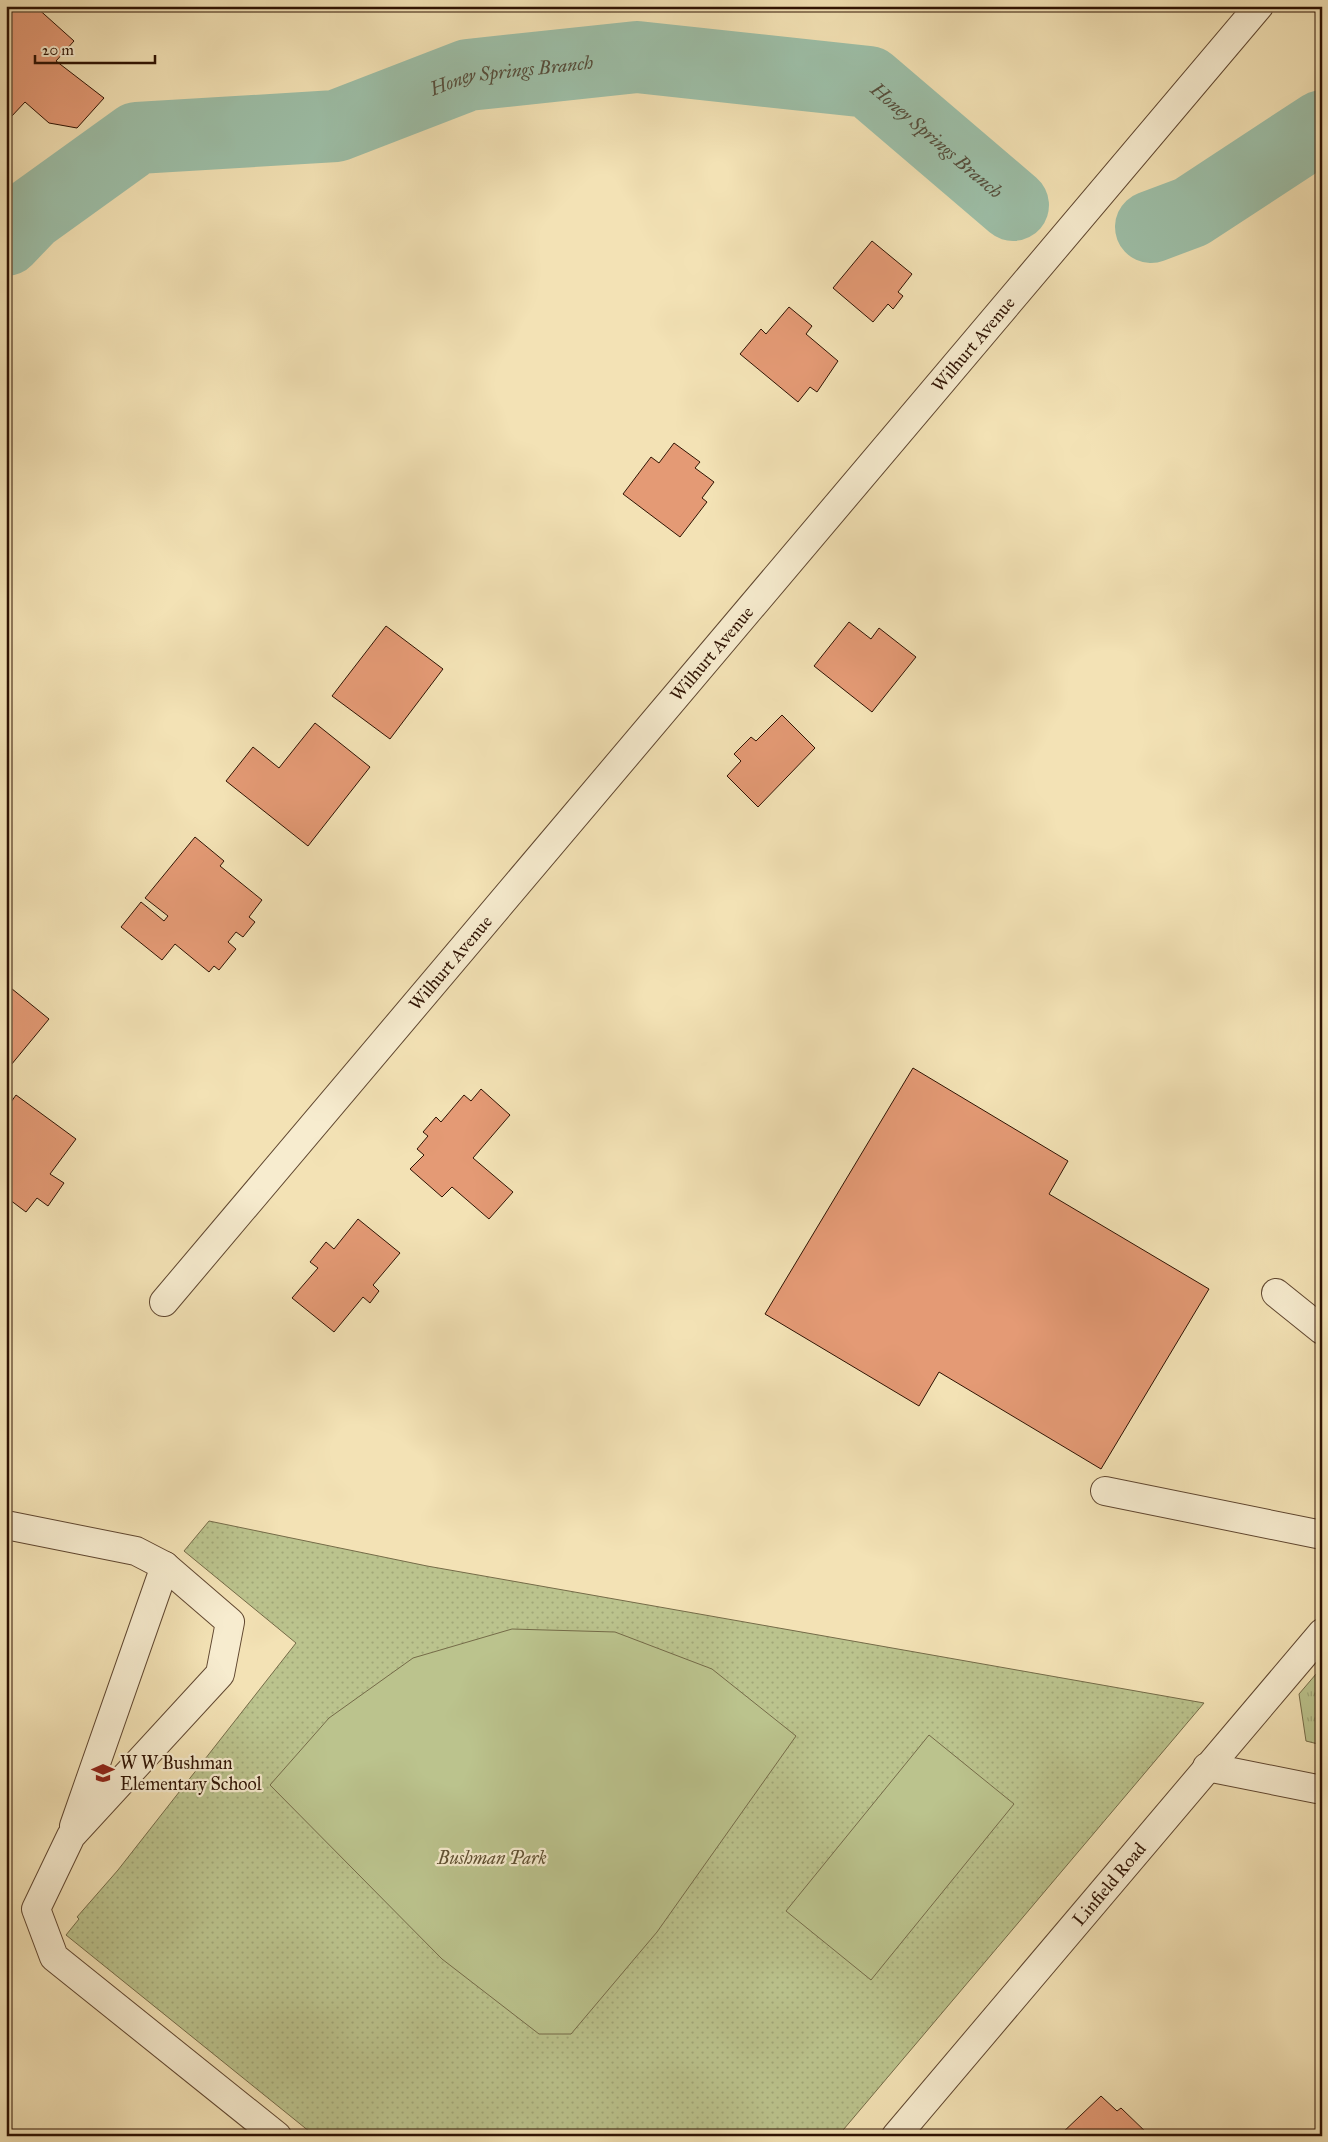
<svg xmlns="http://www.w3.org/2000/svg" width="1328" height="2142" font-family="'IM FELL Great Primer',serif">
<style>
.grass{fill:url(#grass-tufts);stroke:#756b48}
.park{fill:url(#park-dots);stroke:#756b48}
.garden{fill:#bbc38d;stroke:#756b48}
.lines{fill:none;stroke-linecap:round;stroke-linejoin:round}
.river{stroke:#9dbfa8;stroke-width:72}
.building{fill:#e49a75;stroke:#2f1303}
.minor-casing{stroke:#604730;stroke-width:30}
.minor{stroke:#f7eccf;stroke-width:28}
.labels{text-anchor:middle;stroke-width:4.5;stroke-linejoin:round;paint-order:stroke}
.street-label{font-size:18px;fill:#2f1303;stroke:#f7eccf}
.poi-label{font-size:18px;fill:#2f1303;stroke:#f7eccf;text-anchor:start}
.park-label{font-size:18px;font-style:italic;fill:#605133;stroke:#f7eccf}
.water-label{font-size:19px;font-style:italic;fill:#564f3d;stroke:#f7eccf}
</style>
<defs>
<pattern id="grass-tufts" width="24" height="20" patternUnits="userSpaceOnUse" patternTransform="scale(1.25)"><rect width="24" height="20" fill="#bbc38d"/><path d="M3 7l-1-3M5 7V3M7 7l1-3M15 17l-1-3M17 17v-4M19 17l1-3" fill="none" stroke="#a1a778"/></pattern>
<pattern id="park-dots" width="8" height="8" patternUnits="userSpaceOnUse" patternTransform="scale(1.25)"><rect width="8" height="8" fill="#bbc38d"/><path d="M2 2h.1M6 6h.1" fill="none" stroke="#a1a778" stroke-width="1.8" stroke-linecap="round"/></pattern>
</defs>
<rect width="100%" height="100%" fill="#f3e2b5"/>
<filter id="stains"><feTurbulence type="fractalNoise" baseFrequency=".004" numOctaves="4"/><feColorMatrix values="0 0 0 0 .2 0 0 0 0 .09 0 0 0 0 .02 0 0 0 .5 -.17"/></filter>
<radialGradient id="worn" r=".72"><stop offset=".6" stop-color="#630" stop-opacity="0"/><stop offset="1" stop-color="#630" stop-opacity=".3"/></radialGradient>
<path class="grass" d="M1322,1667v78l-16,-4 -7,-47z"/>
<path class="park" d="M209,1521l218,45 777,137 -366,433h-523l-249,-201 13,-16 -2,-2 41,-47 178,-227 -112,-92z"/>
<g class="garden">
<path d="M512,1629l103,3 97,37 84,67 -139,196 -86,102h-32l-97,-75 -172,-174 59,-67 84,-60z"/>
<path d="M929,1735l85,69 -143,176 -85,-69z"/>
</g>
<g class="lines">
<g class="river">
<path d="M1151,227l40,-15 131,-86"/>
<path id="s1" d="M6,240l24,-25 107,-77 199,-12 132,-51 169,-18 232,25 144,123"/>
</g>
</g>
<g class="building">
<path d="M6,6h29l39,35 -18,20 48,37 -27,30 -28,-5 -24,-21 -14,15 -5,-5z"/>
<path d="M872,241l40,33 -14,18 5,4 -10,13 -5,-5 -15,18 -40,-34z"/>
<path d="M789,307l23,19 -6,8 32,27 -21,31 -7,-5 -12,15 -58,-48 21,-25 5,5z"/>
<path d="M674,443l26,19 -5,6 19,14 -12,16 5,4 -27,35 -57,-43 28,-37 8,6z"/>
<path d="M849,622l22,17 8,-11 37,29 -44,55 -58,-46z"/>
<path d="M386,626l57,43 -53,70 -58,-43z"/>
<path d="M782,715l33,33 -57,59 -31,-31 14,-15 -7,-7 17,-17 5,4z"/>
<path d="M315,723l55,44 -62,79 -82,-65 27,-34 26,21z"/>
<path d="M195,837l29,24 -4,5 42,34 -13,17 6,5 -12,15 -7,-5 -8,10 8,7 -17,21 -5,-4 -5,6 -34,-28 -13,16 -41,-33 20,-25 23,19 4,-5 -23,-18z"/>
<path d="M6,984l43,35 -38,46 -5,-3z"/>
<path d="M913,1068l155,93 -19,33 160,95 -108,180 -162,-97 -20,34 -154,-92z"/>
<path d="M481,1089l29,26 -37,43 40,34 -24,27 -37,-32 -10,10 -32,-28 14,-14 -7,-6 11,-13 -5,-4 13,-15 5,5 23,-27 7,6z"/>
<path d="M16,1095l60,44 -26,35 14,9 -16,23 -11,-8 -11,14 -20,-15v-88z"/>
<path d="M358,1219l42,34 -27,32 6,6 -9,12 -7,-6 -29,35 -42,-34 26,-30 -8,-6 16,-20 8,7z"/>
<path d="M1101,2096l16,15 4,-3 29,28h-91z"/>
</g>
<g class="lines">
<defs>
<g id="minor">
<path d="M1276,1293l46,37"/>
<path id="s2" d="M164,1302l1095,-1296"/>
<path d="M1105,1491l217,44"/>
<path d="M6,1525l130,26 29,15 65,56 -10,52 -149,162 -35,73 18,48 223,179"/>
<path d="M1207,1767l115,23"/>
<path d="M74,1826l91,-260"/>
<path id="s3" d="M896,2136l426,-503"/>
</g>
</defs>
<use href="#minor" class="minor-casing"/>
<use href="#minor" class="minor"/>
</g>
<defs>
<symbol id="school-bare" viewBox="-9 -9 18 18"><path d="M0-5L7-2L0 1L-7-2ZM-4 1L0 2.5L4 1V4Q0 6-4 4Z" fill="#8f2418" stroke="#f7eccf" stroke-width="2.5" paint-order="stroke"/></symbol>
</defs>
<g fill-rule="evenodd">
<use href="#school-bare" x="87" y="1757" width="32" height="32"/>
</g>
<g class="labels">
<g class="street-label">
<text dy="6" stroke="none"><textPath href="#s2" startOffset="1254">Wilhurt Avenue</textPath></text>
<text dy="6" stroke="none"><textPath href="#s2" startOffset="849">Wilhurt Avenue</textPath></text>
<text dy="6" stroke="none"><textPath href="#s2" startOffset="444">Wilhurt Avenue</textPath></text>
<text dy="6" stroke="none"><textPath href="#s3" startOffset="330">Linfield Road</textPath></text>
</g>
<g class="poi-label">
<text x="120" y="1769">W W Bushman<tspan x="120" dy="21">Elementary School</tspan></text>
</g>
<g class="park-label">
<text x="492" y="1864">Bushman Park</text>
</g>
<g class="water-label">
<text dy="7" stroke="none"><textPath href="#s1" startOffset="550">Honey Springs Branch</textPath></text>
<text dy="7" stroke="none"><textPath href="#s1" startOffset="1000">Honey Springs Branch</textPath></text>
</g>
</g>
<rect width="1328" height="2142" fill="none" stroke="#f3e2b5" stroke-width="25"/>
<rect x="8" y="8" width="1313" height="2127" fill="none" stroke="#2f1303" stroke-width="2.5"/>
<rect x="12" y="12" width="1303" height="2117" fill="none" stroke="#2f1303"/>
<path d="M35 55v8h120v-8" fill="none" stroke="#2f1303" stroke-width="2.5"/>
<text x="42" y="55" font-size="15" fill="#2f1303" stroke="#f7eccf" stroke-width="4" paint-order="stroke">20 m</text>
<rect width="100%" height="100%" filter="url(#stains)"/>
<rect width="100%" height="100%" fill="url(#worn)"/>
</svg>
